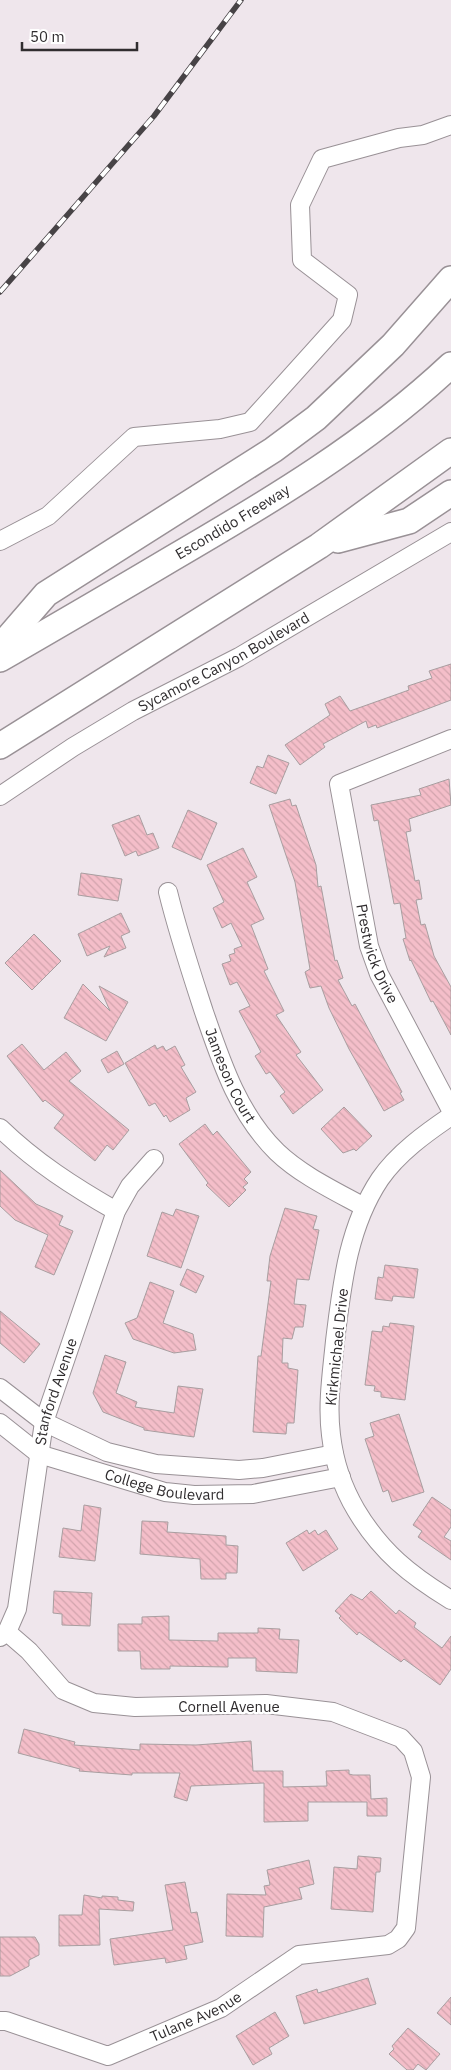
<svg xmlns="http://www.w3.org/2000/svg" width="451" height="2070" font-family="'IBM Plex Sans',sans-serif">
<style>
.building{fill:url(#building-back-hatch);stroke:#a89ea0}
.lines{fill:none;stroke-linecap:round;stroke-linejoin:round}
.minor-casing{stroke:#999196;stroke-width:20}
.highway-casing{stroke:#999196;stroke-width:28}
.minor{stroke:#fff;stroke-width:18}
.highway{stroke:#fff;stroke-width:25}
.rail-casing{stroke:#474346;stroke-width:5.5}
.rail{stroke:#fff;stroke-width:4;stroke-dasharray:11;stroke-linecap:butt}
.labels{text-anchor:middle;stroke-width:4.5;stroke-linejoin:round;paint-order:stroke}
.street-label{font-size:15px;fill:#302d2f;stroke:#fff}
</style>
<defs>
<pattern id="building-back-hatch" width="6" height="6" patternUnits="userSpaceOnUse" patternTransform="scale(1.25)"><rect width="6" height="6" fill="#f4bec9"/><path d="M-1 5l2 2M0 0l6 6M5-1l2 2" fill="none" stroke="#d2a4ad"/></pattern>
</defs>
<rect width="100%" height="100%" fill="#efe6ec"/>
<g class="building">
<path d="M451,664v36l-74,28 -1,-3 -8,3 -2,-7 -43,23 2,3 -25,18 -15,-20 45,-30 -5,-11 15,-8 10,15 59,-21 -1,-4 24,-8 -3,-7z"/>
<path d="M268,755l21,8 -13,31 -26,-11 7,-17 6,2z"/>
<path d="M449,779l2,26 -42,14 2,12 -5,1 9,49 4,-1 3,19 -6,1 5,25 4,-1 9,32 17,31v48l-18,-34 -2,1 -20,-42 -1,1 -7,-22 3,-1 -6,-35 -6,1 -16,-84 -4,1 -3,-16 50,-10 -2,-6z"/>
<path d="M290,799l2,7 4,-1 20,60 2,22 3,-1 14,75 2,-1 6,18 -5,2 14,26 3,-2 47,88 -2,1 4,7 -20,11 -35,-62 -20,-41 -8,-22 -11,2 -5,-16 5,-3 -15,-87 -26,-77z"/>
<path d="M188,810l29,13 -16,37 -29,-13z"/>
<path d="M139,815l8,20 6,-2 6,15 -21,8 -2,-5 -11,5 -13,-31z"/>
<path d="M243,848l14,29 -10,5 17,37 -13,6 17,44 -4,2 20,40 -8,4 25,37 -5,3 27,35 -30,24 -13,-18 5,-4 -15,-20 -4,2 -11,-18 6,-4 -22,-41 11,-5 -13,-24 -7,3 -8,-21 9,-3 -2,-6 6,-2 -1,-4 8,-3 -11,-23 -9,5 -9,-20 11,-6 -17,-37z"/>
<path d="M81,873l41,6 -4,22 -40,-6z"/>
<path d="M121,913l9,19 -9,4 5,12 -22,9 6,-11 -23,10 -9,-22z"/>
<path d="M34,934l27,27 -29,29 -27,-27z"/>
<path d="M83,984l27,27 -11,-25 29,16 -22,39 -42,-23z"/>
<path d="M22,1044l22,26 22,-18 15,19 -12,10 60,49 -16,20 -6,-5 -12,16 -41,-33 10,-13 -19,-15 -2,2 -36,-46z"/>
<path d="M155,1045l2,4 6,-3 3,5 9,-5 10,19 -4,2 15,25 -10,6 4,12 -20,12 -4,-7 -2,2 -9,-14 -6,3 -24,-43z"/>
<path d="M117,1051l7,13 -16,9 -7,-13z"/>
<path d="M344,1107l28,29 -16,15 -2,-2 -11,4 -22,-24z"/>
<path d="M205,1124l8,11 4,-4 34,41 -7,7 4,4 -5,4 3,3 -17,17 -23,-22 2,-2 -29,-39z"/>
<path d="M0,1170l36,34 27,12 -4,9 14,6 -19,44 -19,-8 13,-32 -33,-15 -15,-14z"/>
<path d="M285,1208l32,8 -4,13 6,1 -10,50 -12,-1 -3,25 12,1 -3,22h-8l-3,12 -9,-1 -1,25h6v5l10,2 -4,53h-7l-1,11 -33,-2 5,-76h3l10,-75h-4l3,-25z"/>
<path d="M176,1209l23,7 -18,52 -34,-12 15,-44 11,4z"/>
<path d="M385,1265l33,4 -4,29 -21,-2 -1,5 -17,-2 3,-22 5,1z"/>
<path d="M187,1269l17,7 -8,17 -16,-8z"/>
<path d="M150,1282l24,9 -11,32 30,11 3,16 -22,3 -41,-14 -8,-16 12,-5z"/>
<path d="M0,1311l40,33 -16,19 -24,-20z"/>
<path d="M390,1323l24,3 -9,74 -24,-3v-5l-7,-1 1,-5 -10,-1 7,-54 10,1 1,-6 6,1z"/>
<path d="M105,1355l21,7 -10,31 21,9 -2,5 39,6 4,-27 25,3 -9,48 -50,-7v-2l-41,-16 -10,-19z"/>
<path d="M399,1414l25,78 -32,10 -4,-12 -5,2 -18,-53 9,-3 -4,-13z"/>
<path d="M432,1497l19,13v17l-7,10 7,4v19l-33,-23 4,-6 -9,-6z"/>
<path d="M84,1505l17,3 -6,53 -36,-4 4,-29 18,3z"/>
<path d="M142,1521l26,1 -1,10 59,4v9l12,1 -1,27h-11v6h-25l-1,-20 -60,-5z"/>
<path d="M307,1530l2,4 6,-4 3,5 8,-5 12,19 -35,22 -17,-28z"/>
<path d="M54,1591l38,2 -2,33 -28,-1v-11l-9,-1z"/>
<path d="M371,1591l25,23 3,-4 17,13 -2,4 28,21 9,-12v33l-11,16 -36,-26 -3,3 -42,-30 -2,3 -18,-17 2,-2 -6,-5 16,-17 11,6z"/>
<path d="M169,1616v24l49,1v-8h40v-5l22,1 -1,10 20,1 -2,33 -41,-2v-13h-28v9l-58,-1v3h-29l-1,-18h-22v-27h24v-7z"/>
<path d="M24,1729l51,13 -1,3 66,5v-6l56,1 55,-4 2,30h30v16l44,-1 -1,-15 23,-1v4l4,1h17l1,24 16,-1v18h-20v-14h-59v19l-44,1v-39l-73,3 -4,15 -13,-4 6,-24h-48v2l-53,-4 1,-2 -62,-16z"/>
<path d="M358,1856l23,2 -1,14h-4l-3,40 -42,-3 3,-42 23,2z"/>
<path d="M309,1860l5,24 -15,4 3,11 -38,8 -1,30 -37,-1 1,-42 39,1 -2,-9 6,-1 -3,-15z"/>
<path d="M185,1882l6,31 6,-1 6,30 -19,4 3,13 -21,4 -1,-5 -51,7 -4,-26 63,-9 -8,-45z"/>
<path d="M84,1895l18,3v-2l16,1v3l16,2 -1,9 -34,-2 1,36 -41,1v-31h23z"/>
<path d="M0,1937h35l4,7v11l-10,5v6l-19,10h-10z"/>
<path d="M368,1978l8,26 -72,20 -8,-28 21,-7 1,4z"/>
<path d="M451,1997v28l-14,-12z"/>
<path d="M275,2012l14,24 -20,12 3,6 -19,11 -17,-29z"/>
<path d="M408,2028l32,26 -14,16 -8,-6 -5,6h-6l-18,-16 5,-5 -2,-3z"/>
</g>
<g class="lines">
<defs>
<g id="minor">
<path d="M0,541l48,-25 86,-79 86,-8 30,-7 92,-102 6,-25 -46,-35 -2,-55 22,-46 77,-21 24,-3 28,-10"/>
<path id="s1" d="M451,739l-112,45 30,162 10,28 72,136"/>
<path id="s2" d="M0,796l73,-49 60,-36 106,-54 212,-125"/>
<path id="s3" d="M168,892c10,41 23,80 36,120 17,49 34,102 73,140 24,23 58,39 87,55"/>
<path d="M451,1116c-25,17 -53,37 -71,63 -32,48 -38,105 -45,162 -3,31 -8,63 -4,94 3,26 12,53 25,75 25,42 54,65 95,90"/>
<path d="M0,1128c35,34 74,59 116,83"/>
<path d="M0,1388l44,34 63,30 49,12 83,6 24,-2 71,-14"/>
<path id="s4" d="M0,1423l39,31 126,38 29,3 59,-1 88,-17"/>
<path id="s5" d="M0,1637l7,-5 10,-23 27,-187 72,-211 14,-25 24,-27"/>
<path id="s6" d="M0,2021h6l102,35 113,-48 78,-53 89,-10 10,-6 8,-11 15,-151 -8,-26 -12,-13 -68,-26 -67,-8 -131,3 -41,-4 -31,-13 -34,-39 -22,-19"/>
</g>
<g id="highway">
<path d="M338,540l71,-19 42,-28"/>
<path d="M0,647l46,-53 227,-144 43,-32 77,-73 58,-66"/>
<path id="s7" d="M0,659c57,-33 114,-66 171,-100 98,-57 197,-116 280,-194"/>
<path d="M0,746l319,-200 132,-95"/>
</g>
</defs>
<use href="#minor" class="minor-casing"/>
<use href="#highway" class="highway-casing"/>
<use href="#minor" class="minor"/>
<use href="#highway" class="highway"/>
<defs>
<path id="rail" d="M0,292l154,-176 87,-116"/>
</defs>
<use href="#rail" class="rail-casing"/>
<use href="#rail" class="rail"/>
</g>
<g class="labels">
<g class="street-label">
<text dy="5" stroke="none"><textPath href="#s7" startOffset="270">Escondido Freeway</textPath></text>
<text dy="5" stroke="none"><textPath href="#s2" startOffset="261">Sycamore Canyon Boulevard</textPath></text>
<text dy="5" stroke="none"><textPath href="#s1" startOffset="295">Prestwick Drive</textPath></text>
<text dy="5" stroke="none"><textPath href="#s3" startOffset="194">Jameson Court</textPath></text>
<text transform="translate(337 1347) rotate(-84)" y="5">Kirkmichael Drive</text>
<text dy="5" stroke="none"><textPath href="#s5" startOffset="255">Stanford Avenue</textPath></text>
<text dy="5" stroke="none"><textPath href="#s4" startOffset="180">College Boulevard</textPath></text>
<text x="229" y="1712">Cornell Avenue</text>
<text dy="5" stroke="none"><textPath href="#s6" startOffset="210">Tulane Avenue</textPath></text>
</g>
</g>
<path d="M22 42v8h115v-8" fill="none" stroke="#302d2f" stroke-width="2.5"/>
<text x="30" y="42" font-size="15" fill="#302d2f" stroke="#ffffff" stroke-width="4" paint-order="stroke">50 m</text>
</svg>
